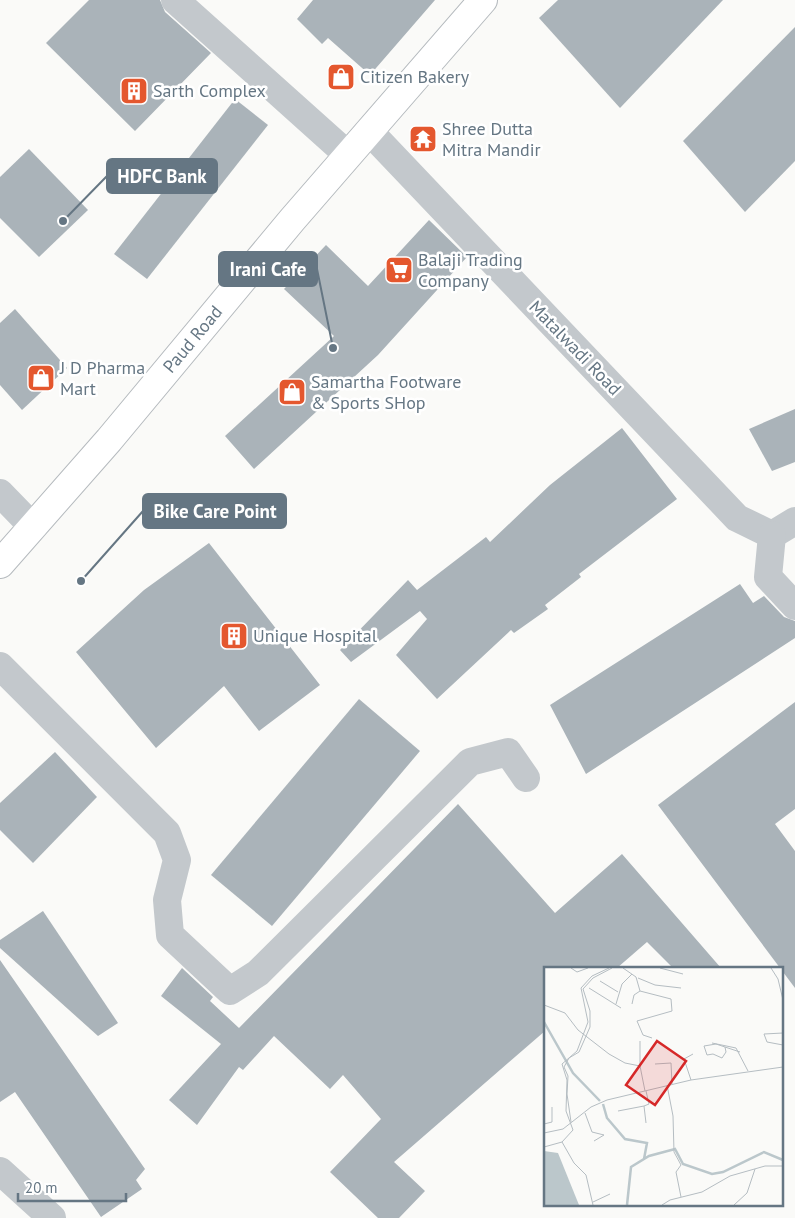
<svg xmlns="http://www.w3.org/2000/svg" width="795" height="1218" font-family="'PT Sans',sans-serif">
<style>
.building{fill:#aab3b9}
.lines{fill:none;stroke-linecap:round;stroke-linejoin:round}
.primary-casing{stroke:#b5babe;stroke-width:30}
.minor{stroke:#c3c8cc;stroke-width:28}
.primary{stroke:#fff;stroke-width:28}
.labels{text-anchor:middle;stroke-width:5;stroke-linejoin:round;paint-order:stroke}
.poi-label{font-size:18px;fill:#657683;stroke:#fff;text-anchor:start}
.street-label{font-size:18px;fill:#657683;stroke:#fff}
.inset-river{fill:none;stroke:#bbc7cb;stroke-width:2.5}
.inset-road{fill:none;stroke:#b5bdc2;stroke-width:1}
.view{fill:#d62828;fill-opacity:0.15;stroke:#d62828;stroke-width:2.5}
.inset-edge{fill:none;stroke:#657683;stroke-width:2.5}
.leader{fill:none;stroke:#657683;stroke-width:2}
.callout-dot{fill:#657683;stroke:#fff;stroke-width:2}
.callout{fill:#657683;stroke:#657683;stroke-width:2}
.callout-label{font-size:19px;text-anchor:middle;font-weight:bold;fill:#fff}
</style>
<rect width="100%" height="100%" fill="#fafaf8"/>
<g class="building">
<path d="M89,0h71l5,12 46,41 -76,78 -89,-88z"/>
<path d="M313,0h122l-65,75 -42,-37 -6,6 -25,-25z"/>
<path d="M558,0h165l-103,108 -81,-90z"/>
<path d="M795,27v134l-50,51 -62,-71z"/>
<path d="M235,99l33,26 -121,154 -33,-25z"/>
<path d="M29,149l59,61 -49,47 -39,-39v-41z"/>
<path d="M429,220l38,37 -89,98 -124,114 -29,-33 109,-100 -50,-47 42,-44 42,41z"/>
<path d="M15,309l52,59 -45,42 -22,-25v-62z"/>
<path d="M795,409v53l-23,9 -23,-42z"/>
<path d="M622,428l55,71 -98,75 2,3 -36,28 3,4 -34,24 -3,-3 -74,69 -41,-44 31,-36 -7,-8 -69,51 -11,-12 68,-70 9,10 69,-53 4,5 60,-57z"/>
<path d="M209,543l111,142 -61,46 -35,-45 -68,62 -80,-96 68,-62z"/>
<path d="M740,584l13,19 11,-7 20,21 11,4v17l-209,136 -36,-69z"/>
<path d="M359,699l61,52 -148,175 -61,-51z"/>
<path d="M795,702v107l-20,15 20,27v137l-137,-183z"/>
<path d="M55,752l42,45 -64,66 -33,-33v-27z"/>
<path d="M458,804l97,109 67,-59 99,114h-48l-26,-26 -30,26h-72v63l-151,131 31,29 -26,27h-21l-48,-46 51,-53 -38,-44 -13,14 -56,-53 -31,34 -4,-3 -42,58 -28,-25 52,-56 -60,-48 21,-28 31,29 -3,4 29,27z"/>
<path d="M43,911l75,112 -20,13 -98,-88v-8z"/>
<path d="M0,960l145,209 -9,11 6,9 -41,28 -86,-125 -15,10z"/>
</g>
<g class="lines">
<defs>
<g id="primary">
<path id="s1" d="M0,564l109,-124 183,-220 191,-220"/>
</g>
</defs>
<use href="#primary" class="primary-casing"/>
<g class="minor">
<path d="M175,0l173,155"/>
<path d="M369,131l368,387 35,17 23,-14"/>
<path d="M0,493l33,34"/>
<path d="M772,535l-4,42 27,29"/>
<path d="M0,666l167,167 10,27 -10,40 3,35 60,56 28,-18 212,-211 38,-10 18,26"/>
<path d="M0,1171l52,47"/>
</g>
<use href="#primary" class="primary"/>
</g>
<defs>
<symbol id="shop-square" viewBox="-11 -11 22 22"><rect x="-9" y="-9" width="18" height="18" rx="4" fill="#e4572e" stroke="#fff"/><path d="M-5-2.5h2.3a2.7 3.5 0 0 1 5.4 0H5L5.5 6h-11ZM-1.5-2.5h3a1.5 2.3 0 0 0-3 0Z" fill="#fff"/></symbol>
<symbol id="building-square" viewBox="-11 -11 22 22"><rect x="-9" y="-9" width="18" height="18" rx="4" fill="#e4572e" stroke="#fff"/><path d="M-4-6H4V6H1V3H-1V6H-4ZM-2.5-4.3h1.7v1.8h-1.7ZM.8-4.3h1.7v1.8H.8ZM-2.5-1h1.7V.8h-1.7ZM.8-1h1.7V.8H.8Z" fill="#fff"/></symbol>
<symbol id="temple-square" viewBox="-11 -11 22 22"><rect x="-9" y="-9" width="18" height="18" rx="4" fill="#e4572e" stroke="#fff"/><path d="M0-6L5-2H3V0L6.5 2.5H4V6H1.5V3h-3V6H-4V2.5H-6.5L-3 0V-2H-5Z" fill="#fff"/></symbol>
<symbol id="supermarket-square" viewBox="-11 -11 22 22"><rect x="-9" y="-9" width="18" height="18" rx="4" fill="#e4572e" stroke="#fff"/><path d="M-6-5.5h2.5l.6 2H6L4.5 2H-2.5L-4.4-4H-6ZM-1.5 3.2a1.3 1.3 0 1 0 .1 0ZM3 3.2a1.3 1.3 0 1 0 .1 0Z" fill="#fff"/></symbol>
</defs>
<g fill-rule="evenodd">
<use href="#shop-square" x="325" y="61" width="32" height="32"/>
<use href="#building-square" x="118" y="75" width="32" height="32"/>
<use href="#temple-square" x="407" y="123" width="32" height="32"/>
<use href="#supermarket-square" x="383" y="254" width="32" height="32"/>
<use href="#shop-square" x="25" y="362" width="32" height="32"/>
<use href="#shop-square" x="276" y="376" width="32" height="32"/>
<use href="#building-square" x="218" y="620" width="32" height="32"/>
</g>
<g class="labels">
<g class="poi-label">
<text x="360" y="83">Citizen Bakery</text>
<text x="153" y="97">Sarth Complex</text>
<text x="442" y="135">Shree Dutta<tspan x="442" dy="21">Mitra Mandir</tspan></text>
<text x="418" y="266">Balaji Trading<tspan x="418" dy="21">Company</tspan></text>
<text x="60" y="374">J D Pharma<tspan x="60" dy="21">Mart</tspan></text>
<text x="311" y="388">Samartha Footware<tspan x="311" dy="21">&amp; Sports SHop</tspan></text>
<text x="253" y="642">Unique Hospital</text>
</g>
<g class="street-label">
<text dy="6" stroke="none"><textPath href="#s1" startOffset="296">Paud Road</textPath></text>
<text transform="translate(575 348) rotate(46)" y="6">Matalwadi Road</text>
</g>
</g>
<g transform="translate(544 967)">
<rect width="239" height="239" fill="#fafaf8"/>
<path d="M0,184l14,2 21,52h-35z" fill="#bbc7cb"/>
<path class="inset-river" d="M0,55l29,51 27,28M59,137l4,14 18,21 22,4 -3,16M83,238l4,-38 18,-11 26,-7 8,15 29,10 11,-2 41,-20 19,8"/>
<path class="inset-road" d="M27,1l6,4 11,-4M79,1l13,9 4,14 31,8 1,12 -35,10 6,14 9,3M116,1l23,6M227,1l7,11 5,21M94,11l17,7 26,3M56,14l18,11M45,21l32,20M72,37l6,-20 10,-10M88,37l2,-9 6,-4M0,38l21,8 13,17 31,24 16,9 15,3 5,25M239,66l-19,1 3,8 16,3M168,76l24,5 12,23M181,80l1,5 -4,6 -9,-4 -6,1 -3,-9 12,-2 24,8M111,97l16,-1 1,21M96,99v-25M147,113l-7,-21 9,-5M123,118l6,31 1,36 7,13 -5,7 5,25M102,124l3,13 -5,2 2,17M74,144l26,-5M41,146l7,19 12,3 -10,6M27,155l-4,-28 1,-18 -4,-9 5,-9 10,-6 11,-25v-16l-7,-22 10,-11 19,-10M0,157l8,-2v-15M0,166l19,-4 28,-22 16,-7 84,-20 92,-13M18,175l11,-12 -7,-19 1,-31 -5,-16 15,-13 11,-29 -7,-34 11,-12 17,-8M0,180l18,-5 12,21 12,12 7,30M49,235l17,-8M118,238l8,-5 32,-8 28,-16 35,-10h18M190,238l13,-12 8,-24"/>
<path class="view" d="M113,74l29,20 -31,44 -29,-20z"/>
<rect width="239" height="239" class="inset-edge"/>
</g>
<path class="leader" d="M63 221L107 176M333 348L317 269M81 581L143 511"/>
<g class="callout-dot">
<circle cx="63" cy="221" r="5"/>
<circle cx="333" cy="348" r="5"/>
<circle cx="81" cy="581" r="5"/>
</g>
<g class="callout">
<rect x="107" y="159" width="110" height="34" rx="5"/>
<rect x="219" y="252" width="98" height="34" rx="5"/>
<rect x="143" y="494" width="143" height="34" rx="5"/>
</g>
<g class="callout-label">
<text x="162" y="183">HDFC Bank</text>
<text x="268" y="276">Irani Cafe</text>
<text x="215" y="518">Bike Care Point</text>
</g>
<path d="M18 1193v8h108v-8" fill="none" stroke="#657683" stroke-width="2.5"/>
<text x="25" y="1193" font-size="15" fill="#657683" stroke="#ffffff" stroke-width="4" paint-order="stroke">20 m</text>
</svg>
